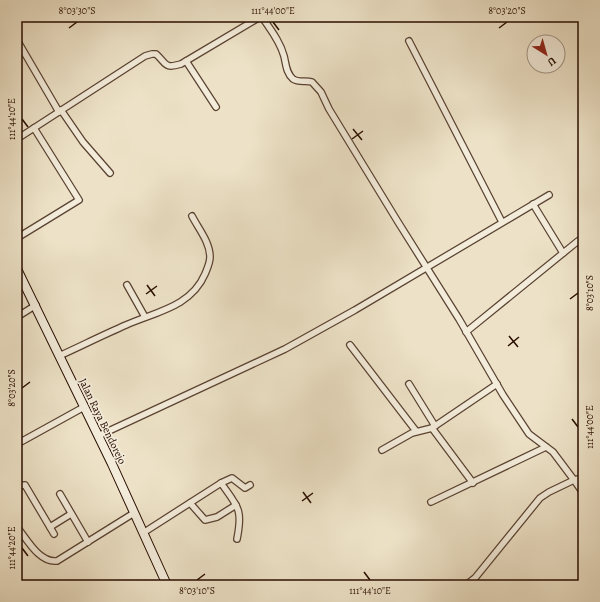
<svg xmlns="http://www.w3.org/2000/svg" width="600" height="602" font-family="Alegreya,serif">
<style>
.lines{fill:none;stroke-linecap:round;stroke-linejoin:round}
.minor-casing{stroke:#5a4232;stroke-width:8}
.secondary-casing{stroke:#290d00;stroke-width:10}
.minor{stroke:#f3ecdb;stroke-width:5.5}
.secondary{stroke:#f3ecdb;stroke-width:8}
.ticks{fill:none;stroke:#290d00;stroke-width:1.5}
.labels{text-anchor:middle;stroke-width:3.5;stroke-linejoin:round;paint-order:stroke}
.street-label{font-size:11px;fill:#290d00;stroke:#f3ecdb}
.neatline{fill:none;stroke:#290d00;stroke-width:1.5}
.ticks-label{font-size:10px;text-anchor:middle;fill:#290d00}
</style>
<rect width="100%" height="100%" fill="#ede2c7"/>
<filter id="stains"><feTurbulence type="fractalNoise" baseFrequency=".005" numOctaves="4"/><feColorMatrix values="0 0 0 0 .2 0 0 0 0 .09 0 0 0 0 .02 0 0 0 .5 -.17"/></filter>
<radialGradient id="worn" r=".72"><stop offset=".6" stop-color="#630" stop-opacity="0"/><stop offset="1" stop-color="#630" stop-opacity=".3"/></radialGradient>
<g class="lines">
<defs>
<g id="minor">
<path d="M262,17c8,12 18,24 22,39 2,8 2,17 9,23 6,4 13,1 19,3l9,10 8,17 69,113 61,97 44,76 26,39 24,18 21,28 9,-2"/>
<path d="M17,40l42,72"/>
<path d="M409,41l93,181"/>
<path d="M186,61l30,46"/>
<path d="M61,110l22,32 27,31"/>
<path d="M17,139l128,-83 7,-2h4c11,10 8,15 25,10l79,-47"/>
<path d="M533,204l30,49"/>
<path d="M17,238l62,-38 -45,-72"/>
<path d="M127,285l18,32"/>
<path d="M17,317l19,-12"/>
<path d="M466,332l112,-91"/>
<path d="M350,345l66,86"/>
<path d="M59,356c22,-10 44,-21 67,-31 29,-13 65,-18 79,-51 2,-5 5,-11 5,-17 0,-15 -12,-29 -18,-41"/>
<path d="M409,384l26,42"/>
<path d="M432,428l41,55"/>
<path d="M98,436l187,-87 70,-39 194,-115"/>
<path d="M17,444l67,-37"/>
<path d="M382,450l30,-17 20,-5 65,-44"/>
<path d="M221,483c17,24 22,26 16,56"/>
<path d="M17,486l8,-1 29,49"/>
<path d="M60,494l28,48"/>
<path d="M431,502l115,-55"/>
<path d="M190,503l15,17 12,-3 19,-12"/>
<path d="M17,527c10,12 22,36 40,34l77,-48"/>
<path d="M50,527l21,-13"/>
<path d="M143,533l78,-50 11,-5 13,10 5,-3"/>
<path d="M466,585l9,-7 65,-80 9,-6 25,-12 9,13"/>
</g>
<path id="secondary" d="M17,269l95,195 55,121"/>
</defs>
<use href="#minor" class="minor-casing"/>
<use href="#secondary" class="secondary-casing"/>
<use href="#minor" class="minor"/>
<use href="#secondary" class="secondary"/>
</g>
<path class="ticks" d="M273,22l6,8M69,28l8,-6M499,28l8,-6M22,119l6,8M353,129l9,11M352,139l11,-8M147,285l8,11M146,294l11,-8M570,299l8,-6M509,336l9,11M508,346l11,-9M22,388l8,-6M572,419l6,8M303,492l8,11M302,501l11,-8M22,548l6,8M364,572l6,8M197,580l8,-6"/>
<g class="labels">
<g class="street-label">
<text transform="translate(103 421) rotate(64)" y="4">Jalan Raya Bendorejo</text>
</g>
</g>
<rect width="600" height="602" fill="none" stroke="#ede2c7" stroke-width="44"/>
<g transform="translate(546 54) rotate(143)"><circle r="19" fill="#f3ecdb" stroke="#a29383"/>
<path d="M0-3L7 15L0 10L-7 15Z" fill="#8f2418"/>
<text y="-6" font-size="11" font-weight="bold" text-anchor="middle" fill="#290d00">U</text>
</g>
<rect x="22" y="22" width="556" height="558" class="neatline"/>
<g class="ticks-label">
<text x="77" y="14">8°03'30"S</text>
<text x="273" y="14">111°44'00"E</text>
<text x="507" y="14">8°03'20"S</text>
<text transform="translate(11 119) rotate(-90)" y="4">111°44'10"E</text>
<text transform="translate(589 293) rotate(-90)" y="4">8°03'10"S</text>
<text transform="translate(11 388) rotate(-90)" y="4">8°03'20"S</text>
<text transform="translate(589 427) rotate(-90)" y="4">111°44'00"E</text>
<text transform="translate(11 548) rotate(-90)" y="4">111°44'20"E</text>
<text x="197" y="594">8°03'10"S</text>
<text x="370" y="594">111°44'10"E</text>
</g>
<rect width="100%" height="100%" filter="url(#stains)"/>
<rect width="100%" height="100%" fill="url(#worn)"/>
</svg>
